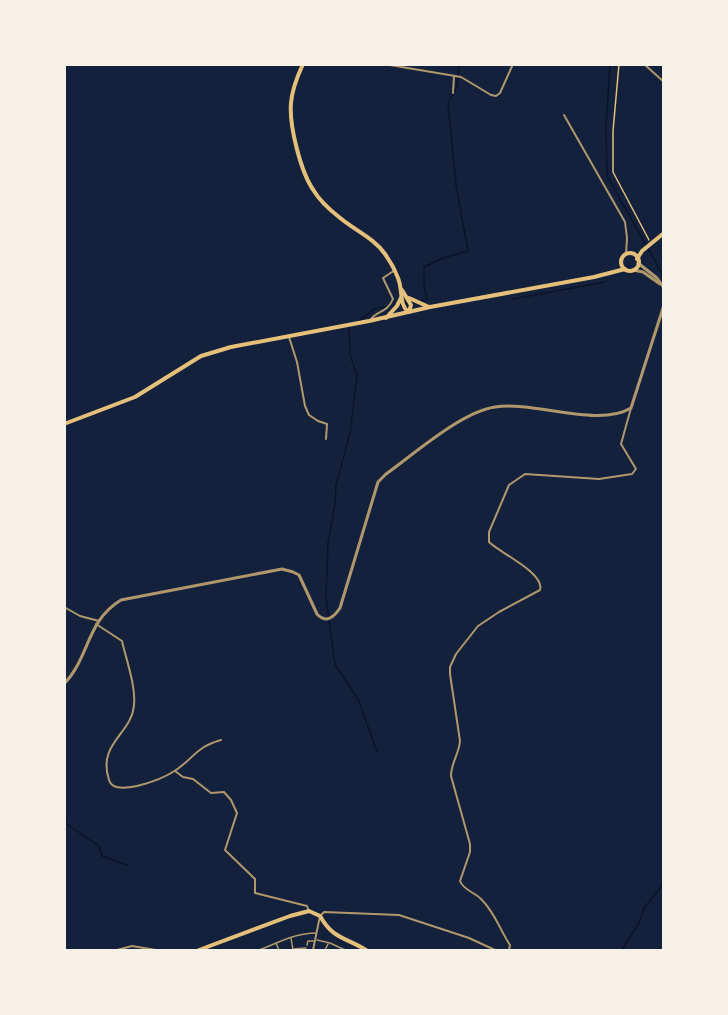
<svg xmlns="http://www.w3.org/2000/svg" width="728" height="1015" font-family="'Fira Sans Condensed',sans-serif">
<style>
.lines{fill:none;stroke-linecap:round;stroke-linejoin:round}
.stream{stroke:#0b132b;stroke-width:1.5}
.path{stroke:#e5c07b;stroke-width:1.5}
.service{stroke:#b1986c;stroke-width:1.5}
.pedestrian{stroke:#b1986c;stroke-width:1.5}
.minor{stroke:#b1986c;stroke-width:2}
.tertiary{stroke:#b1986c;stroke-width:3}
.secondary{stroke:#e5c07b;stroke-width:4}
.primary{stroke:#e5c07b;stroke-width:4}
</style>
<rect width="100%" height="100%" fill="#14213d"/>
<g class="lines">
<g class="stream">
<path d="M610,64l-4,62 1,50 57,101"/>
<path d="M513,299l92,-17"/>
<path d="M420,301l7,-1 -3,-14v-19l19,-9 25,-7 -12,-66 -8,-82 9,-16 2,-23"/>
<path d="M399,305l16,-3"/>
<path d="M359,321l15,-12 11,-2"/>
<path d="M349,327l1,28 7,21 -7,57 -14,52 -1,19 -7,39 -2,55 9,66 24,37 18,51"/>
<path d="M64,822l35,24 3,10 25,9"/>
<path d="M622,950l18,-29 4,-13 20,-25"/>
</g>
<path class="path" d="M619,64l-6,67v41l36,68"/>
<g class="service">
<path d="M317,940l13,3 15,7"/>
<path d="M325,950l3,-6"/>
</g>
<g class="pedestrian">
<path d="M291,938l2,12"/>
<path d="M276,943l3,7"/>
<path d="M307,945l1,-4h6"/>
<path d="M293,949l13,-1"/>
<path d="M259,950c19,-7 36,-17 57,-17"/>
</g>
<g class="minor">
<path d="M384,64l77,13 30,18 5,1 4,-3 13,-29"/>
<path d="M644,64l20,18"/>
<path d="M453,93l1,-17"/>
<path d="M564,115l61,107 2,16 -1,16"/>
<path d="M370,321c5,-11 17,-7 23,-22l-10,-21 12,-8"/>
<path d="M289,337l8,25 8,44 4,9 9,6 9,3 -1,15"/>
<path d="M64,607l16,9 19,5"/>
<path d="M96,624l26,17c4,18 14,45 12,64 -2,29 -37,38 -25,75 3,11 19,8 28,6 12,-3 29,-9 39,-16 19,-13 20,-23 45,-30"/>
<path d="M175,771l8,6 10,2 18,14 13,-1 7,8 6,13 -12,37 30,29v14l52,13 2,5"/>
<path d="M117,950l15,-4 24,4"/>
<path d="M313,950l7,-34 4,-4 75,3 70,23 26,12"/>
<path d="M509,950l1,-5c-10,-15 -15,-32 -28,-45 -7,-8 -18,-9 -22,-19l10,-29v-8l-19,-68c0,-13 8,-22 9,-35l-10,-67v-7l6,-13 22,-28 21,-14 41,-22c5,-17 -40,-37 -51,-48v-10l20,-47 16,-11 74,5 33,-5 4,-5 -15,-25 10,-36"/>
</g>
<g class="tertiary">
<path d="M638,263l19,15 7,10"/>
<path d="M633,270l10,2 17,12"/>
<path d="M64,684c26,-27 22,-63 57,-84l161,-31 11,3 6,3 18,39c9,10 17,3 23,-6l38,-126 8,-8c28,-20 75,-62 109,-67 40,-6 103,21 136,1l33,-103"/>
</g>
<g class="secondary">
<path d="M303,64c-6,13 -11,25 -12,39 -2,23 10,70 23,88 6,10 16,19 25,26 15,13 35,21 46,37 5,7 10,16 13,24 5,12 1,26 10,34"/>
<path d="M402,290l9,15 -2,7"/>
<path d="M409,298l20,9"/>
<path d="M386,318l11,-12 4,-8"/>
<path d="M199,950l91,-34 19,-5 11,5c13,23 25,21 46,34"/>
</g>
<g class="primary">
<circle cx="630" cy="262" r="9"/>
<path d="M637,259l5,-8 22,-18"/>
<path d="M64,424l71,-27 66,-41 30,-9 138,-26 61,-14 164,-30 31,-8"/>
</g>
</g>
<rect width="728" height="1015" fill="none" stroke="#f6f1e7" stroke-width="132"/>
</svg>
